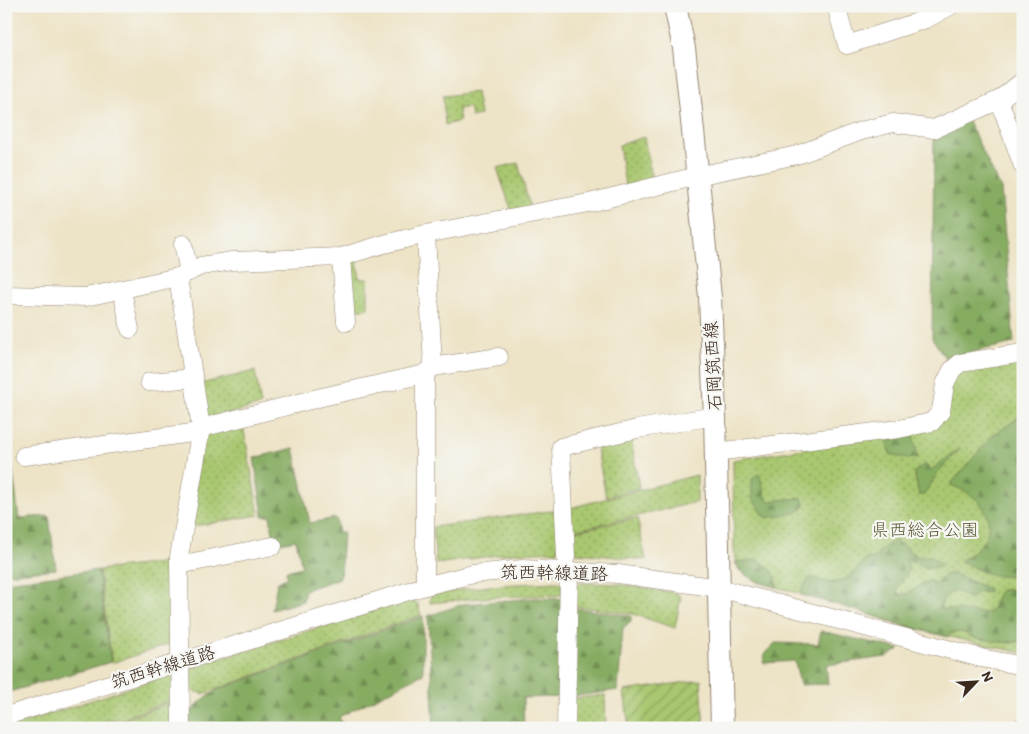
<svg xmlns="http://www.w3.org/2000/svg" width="1029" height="734" font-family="Itim,'Klee One',sans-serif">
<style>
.grass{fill:url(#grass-dots);stroke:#727846}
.forest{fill:url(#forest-firs);stroke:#606b40}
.garden{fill:url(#garden-furrows);stroke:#727846}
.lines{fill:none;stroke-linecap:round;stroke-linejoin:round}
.minor-casing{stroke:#948672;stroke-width:19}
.major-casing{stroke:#948672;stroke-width:24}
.minor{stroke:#fff;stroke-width:18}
.major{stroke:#fff;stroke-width:22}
.labels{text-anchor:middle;stroke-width:4.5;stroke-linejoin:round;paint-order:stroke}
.street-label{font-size:18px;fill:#3b2a1e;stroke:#f6f6f2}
.park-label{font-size:18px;fill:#5c5936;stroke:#f6f6f2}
</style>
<defs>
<pattern id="grass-dots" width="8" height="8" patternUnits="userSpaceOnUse" patternTransform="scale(1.25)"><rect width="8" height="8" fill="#a9c76f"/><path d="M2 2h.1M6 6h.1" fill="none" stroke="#8ba25b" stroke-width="1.8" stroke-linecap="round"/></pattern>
<pattern id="forest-firs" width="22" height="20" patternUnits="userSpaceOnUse" patternTransform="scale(1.25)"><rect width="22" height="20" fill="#86ac62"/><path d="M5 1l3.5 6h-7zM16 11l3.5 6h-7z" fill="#6f8c50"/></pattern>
<pattern id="garden-furrows" width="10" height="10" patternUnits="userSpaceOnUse" patternTransform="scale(1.25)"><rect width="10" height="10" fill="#a9c76f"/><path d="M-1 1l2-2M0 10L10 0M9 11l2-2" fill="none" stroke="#8ba25b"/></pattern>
</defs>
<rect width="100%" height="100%" fill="#f6f6f2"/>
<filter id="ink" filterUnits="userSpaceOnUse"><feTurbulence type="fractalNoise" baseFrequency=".02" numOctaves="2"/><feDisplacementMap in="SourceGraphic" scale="10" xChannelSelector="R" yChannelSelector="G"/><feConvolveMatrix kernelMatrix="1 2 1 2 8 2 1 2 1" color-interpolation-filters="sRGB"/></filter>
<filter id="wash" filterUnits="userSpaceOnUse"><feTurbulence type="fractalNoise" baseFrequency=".0096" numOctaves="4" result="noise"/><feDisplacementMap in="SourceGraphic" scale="20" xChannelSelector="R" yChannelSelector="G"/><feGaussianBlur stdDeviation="1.12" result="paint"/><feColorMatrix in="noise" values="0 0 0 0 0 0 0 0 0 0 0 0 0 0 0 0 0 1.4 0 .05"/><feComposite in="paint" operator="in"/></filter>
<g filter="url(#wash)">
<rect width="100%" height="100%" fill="#ede3c6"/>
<g class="grass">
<path d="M476,92l4,23 -9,2 -2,-10 -11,2 2,12 -15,4 -2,-29z"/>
<path d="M644,137l8,44 -27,5 -6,-41z"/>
<path d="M518,163l12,45 -18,4 -15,-44z"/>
<path d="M356,255l4,24h8v29l-20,3 -5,-52z"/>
<path d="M1023,359v294l-122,-27 -48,-18 -95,-26 -19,-12 -5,-19 -1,-91 197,-31 21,-48 12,-13z"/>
<path d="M255,371l6,34 -56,15 -5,-36z"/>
<path d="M243,425l16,90 -70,12 14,-93z"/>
<path d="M631,438l8,50 -33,9 -10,-53z"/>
<path d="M697,475v27l-129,30 -2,-23z"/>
<path d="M557,510l1,41 -46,2 -76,11 -3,-37z"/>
<path d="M637,518l9,42 -78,-8 -1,-19z"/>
<path d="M168,562l6,6 -1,75 -61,20 -13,-93z"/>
<path d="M558,582l4,2v11l-70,2 -62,6 1,-7c41,-11 85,-12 127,-14z"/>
<path d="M579,583l40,1 57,9 5,4 -6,31 -42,-14 -59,-8 -2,-17z"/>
<path d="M410,599l8,5 3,11 -218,79 -16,-5v-20z"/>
<path d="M168,675l6,2 2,21 -56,22 -8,-1 -31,9h-74z"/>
<path d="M605,695l1,33h-34v-29z"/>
<path d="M173,701l1,27h-46l-7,-7z"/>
</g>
<g class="forest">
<path d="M968,121l33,68 13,154 -69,15 -13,-20 2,-202z"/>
<path d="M1023,415v161c-28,2 -39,-2 -63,-16 45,-21 33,-62 -10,-75l43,-50z"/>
<path d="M913,435l5,23 -11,1 -17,-5 -4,-14z"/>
<path d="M294,448l16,75 26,-5 3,15 4,-1 -3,46 -35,12 -2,11 -31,9 5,-27 10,-6 -1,-6 16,-4 -6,-27 -21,4 -5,-28h-7l-9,-58z"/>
<path d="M961,448l-23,24 -14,23h-5l-5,-23 11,-8 6,6z"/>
<path d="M11,459l8,59 30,-2 7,53 -50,5v-114z"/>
<path d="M759,473l8,28 35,-3 3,8 -9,7 -30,5 -14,-20v-19z"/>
<path d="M895,540l23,17 13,-1 11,10 -16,3 -19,-11 2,12 -12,19 2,6c12,0 20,-11 31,-15l4,5 12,-11h8l35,15 -1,4 -9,-2 -8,8 -15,-8c-10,3 -15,7 -15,18l44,4 6,-2 9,-21 23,-1v52l-14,2 -35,-5 -12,-6 -11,1 -3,4c-50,-12 -98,-30 -147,-42l1,-7 9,-11c25,11 38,4 53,-17l12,-3 2,-5z"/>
<path d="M757,560c12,6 20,13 20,27 -16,-4 -34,-8 -42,-25z"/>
<path d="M98,570l13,92 -105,31v-111z"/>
<path d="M535,598l29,1 -1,98 -40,1 1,30h-90l-6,-112 35,-12z"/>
<path d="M573,608l58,8v5l-8,7 -5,62 -48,7z"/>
<path d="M423,616v58l-84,43 5,11h-158c0,-17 18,-30 31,-38z"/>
<path d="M821,631l79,18 -14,8 -60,8 2,19 -28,1 -5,-24 -32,2 2,-10 10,-10 43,1z"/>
<path d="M110,721h7l9,7h-39z"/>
</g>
<path class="garden" d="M701,680l3,48h-75l-5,-37z"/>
</g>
<g filter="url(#ink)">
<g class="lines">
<defs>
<g id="minor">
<path d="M836,6l11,39 79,-26 24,-13"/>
<path d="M999,100l24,66"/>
<path d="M183,244l6,28"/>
<path d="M341,257l5,65"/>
<path d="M178,277l23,151 -22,129 2,171"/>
<path d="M122,291l8,38"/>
<path d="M6,295l80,2 92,-20 23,-11 31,-5 109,-4 43,-13 42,-10 167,-32 104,-26 100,-21 64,-24 32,-8 41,6 65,-29 24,-19"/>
<path d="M433,367l66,-10"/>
<path d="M149,382l45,-4"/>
<path d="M201,428l121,-31 103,-23 8,-7 -7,-133"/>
<path d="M716,452l183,-23 33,-7 9,-11 4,-27 7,-14 8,-7 63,-10"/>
<path d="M24,456l175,-24"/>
<path d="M566,557l-5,-110 76,-18 78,-13"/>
<path d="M179,565l94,-19"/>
<path d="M425,586v-212"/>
<path d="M6,716l419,-130 48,-12 50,-5 95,5 101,14 262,70 42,8"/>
<path d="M566,728l3,-157"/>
<path d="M1020,728l3,-1"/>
</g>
<path id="major" d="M675,6l9,42 5,44 21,205 5,119 7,312"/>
</defs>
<use href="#minor" class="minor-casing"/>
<use href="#major" class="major-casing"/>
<use href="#minor" class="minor"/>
<use href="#major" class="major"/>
</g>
</g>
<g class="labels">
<g class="street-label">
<text transform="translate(713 366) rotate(-93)" y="6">石岡筑西線</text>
<text transform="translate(554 573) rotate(1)" y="6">筑西幹線道路</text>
<text transform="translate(163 667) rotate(-17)" y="6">筑西幹線道路</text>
</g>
<g class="park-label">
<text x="925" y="536">県西総合公園</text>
</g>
</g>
<rect width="1029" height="734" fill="none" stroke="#f6f6f2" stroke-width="25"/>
<g transform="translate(976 682) rotate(65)" stroke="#f6f6f2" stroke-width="4" paint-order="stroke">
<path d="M0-4L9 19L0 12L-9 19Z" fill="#3b2a1e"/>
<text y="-8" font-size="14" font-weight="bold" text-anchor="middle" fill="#3b2a1e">N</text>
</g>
</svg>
